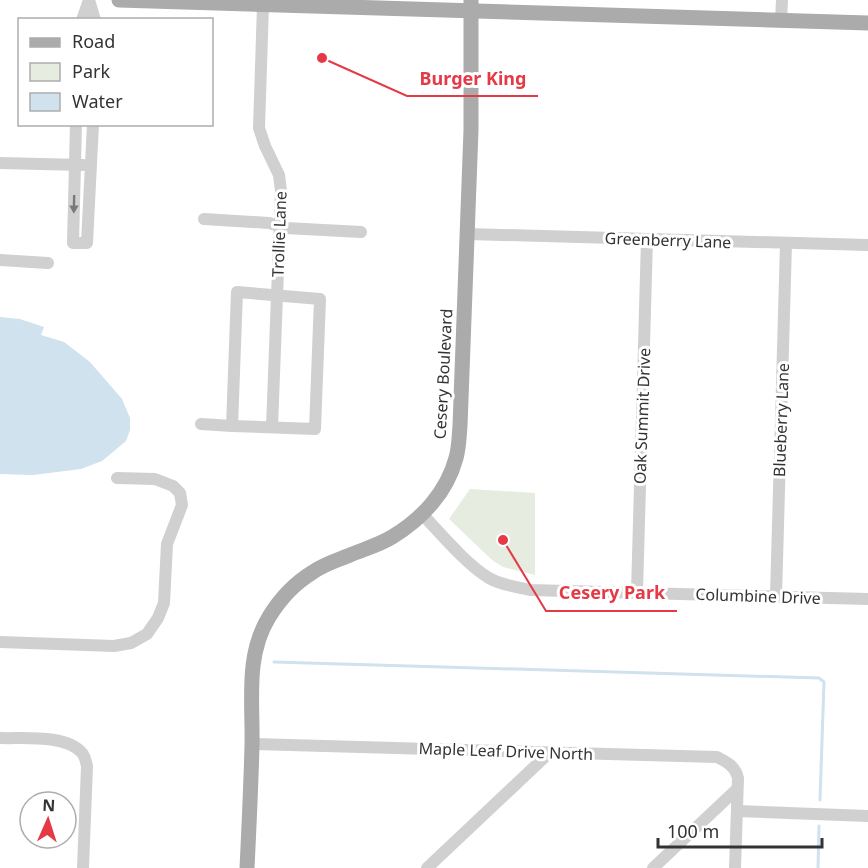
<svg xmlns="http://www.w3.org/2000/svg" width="868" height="868" font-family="'Noto Sans',sans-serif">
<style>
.green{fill:#e6ecdf}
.water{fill:#cfe2ee}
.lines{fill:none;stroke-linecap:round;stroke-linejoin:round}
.stream{stroke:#cfe2ee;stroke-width:3}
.minor{stroke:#d0d0d0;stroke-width:12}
.major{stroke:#ababab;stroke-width:15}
.oneway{fill:#7a7a7a}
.labels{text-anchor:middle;stroke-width:6;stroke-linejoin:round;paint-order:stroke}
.street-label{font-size:16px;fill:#333;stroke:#fff}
.leader{fill:none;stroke:#e63946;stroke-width:2}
.callout-dot{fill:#e63946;stroke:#fff;stroke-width:2}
.callout-label{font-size:18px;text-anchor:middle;font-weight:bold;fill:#e63946;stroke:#fff;stroke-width:6;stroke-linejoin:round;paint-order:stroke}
</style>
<rect width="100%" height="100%" fill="#fff"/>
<path class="green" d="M470,489l65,4v82l-32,-8 -11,-7 -43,-41z"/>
<path class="water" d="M0,317l20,2 24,8 -3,8 23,7 26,20 32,37 8,19v12l-4,11 -24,20 -21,8 -48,6 -33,-1z"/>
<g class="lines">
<g class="stream">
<path d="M274,662l545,16 5,4 -4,118"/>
<path d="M818,868l1,-42"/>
</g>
<g class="minor">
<path d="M89,0l6,20"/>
<path d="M263,5l-4,123 6,18 14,29 2,16 -9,236"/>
<path d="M82,20l7,-20"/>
<path d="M781,20l1,-20"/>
<path d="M76,124l-3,119h14l6,-119"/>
<path d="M0,163l83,2"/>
<path d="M204,219l65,4 17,5 75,4"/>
<path d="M468,234l400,11"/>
<path d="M0,260l48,3"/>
<path d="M237,292l83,7 -5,130 -83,-3z"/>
<path d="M201,424l31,2"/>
<path d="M423,515c18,19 44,50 66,63 12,7 27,9 41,12l338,9"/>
<path d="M637,592l10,-353"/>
<path d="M776,596l10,-353"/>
<path d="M0,642l114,4 17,-3 16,-9 11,-16 6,-15 3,-59 15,-39 -2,-12 -7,-7 -18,-7 -38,-1"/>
<path d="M0,738c23,1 66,-4 82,15 3,3 4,9 5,13l-4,102"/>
<path d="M252,744l465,13c10,5 18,9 21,21l-3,90"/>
<path d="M737,811l131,5"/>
<path d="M427,868l122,-115"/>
<path d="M653,868l84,-79"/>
</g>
<g class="major">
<path d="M119,0l749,23"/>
<path d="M247,868c2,-41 4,-82 5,-123 1,-43 -7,-89 17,-128 11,-18 26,-34 44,-45 11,-8 25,-12 37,-17 14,-6 29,-10 42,-18 30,-18 55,-45 64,-79 3,-10 3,-21 4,-32l11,-296v-130"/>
</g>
</g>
<defs><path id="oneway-solid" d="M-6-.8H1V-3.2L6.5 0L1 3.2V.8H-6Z" transform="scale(1.5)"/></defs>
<use class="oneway" href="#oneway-solid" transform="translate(74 204) rotate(91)"/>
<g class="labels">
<g class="street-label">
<text transform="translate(279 234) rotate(-88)" y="6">Trollie Lane</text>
<text transform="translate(668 240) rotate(2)" y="6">Greenberry Lane</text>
<text transform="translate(443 374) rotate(-87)" y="6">Cesery Boulevard</text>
<text transform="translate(642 416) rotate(-88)" y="6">Oak Summit Drive</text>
<text transform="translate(781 420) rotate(-88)" y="6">Blueberry Lane</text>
<text transform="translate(758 596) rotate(2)" y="6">Columbine Drive</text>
<text transform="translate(506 751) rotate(2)" y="6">Maple Leaf Drive North</text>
</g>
</g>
<path class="leader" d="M322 58L407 96H538M503 540L546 611H677"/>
<g class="callout-dot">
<circle cx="322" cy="58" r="6"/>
<circle cx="503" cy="540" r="6"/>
</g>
<g class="callout-label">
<text x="473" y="85">Burger King</text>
<text x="612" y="599">Cesery Park</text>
</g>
<rect x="18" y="18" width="195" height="108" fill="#ffffff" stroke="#adadad" stroke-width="1.5"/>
<rect x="30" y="38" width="30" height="9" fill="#ababab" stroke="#adadad" stroke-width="1.5"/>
<text x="72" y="48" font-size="18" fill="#333333">Road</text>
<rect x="30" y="63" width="30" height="18" fill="#e6ecdf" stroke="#adadad" stroke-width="1.5"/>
<text x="72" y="78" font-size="18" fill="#333333">Park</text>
<rect x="30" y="93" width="30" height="18" fill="#cfe2ee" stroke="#adadad" stroke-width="1.5"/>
<text x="72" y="108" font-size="18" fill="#333333">Water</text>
<g transform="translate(48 820) rotate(3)"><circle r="28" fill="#ffffff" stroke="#adadad" stroke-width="1.5"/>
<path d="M0-4.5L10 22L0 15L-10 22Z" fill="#e63946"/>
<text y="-9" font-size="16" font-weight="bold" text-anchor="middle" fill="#333333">N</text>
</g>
<path d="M658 838v9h164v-9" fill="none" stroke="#333333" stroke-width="3"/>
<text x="667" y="838" font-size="18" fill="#333333" stroke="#ffffff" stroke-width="4.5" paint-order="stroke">100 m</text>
</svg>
